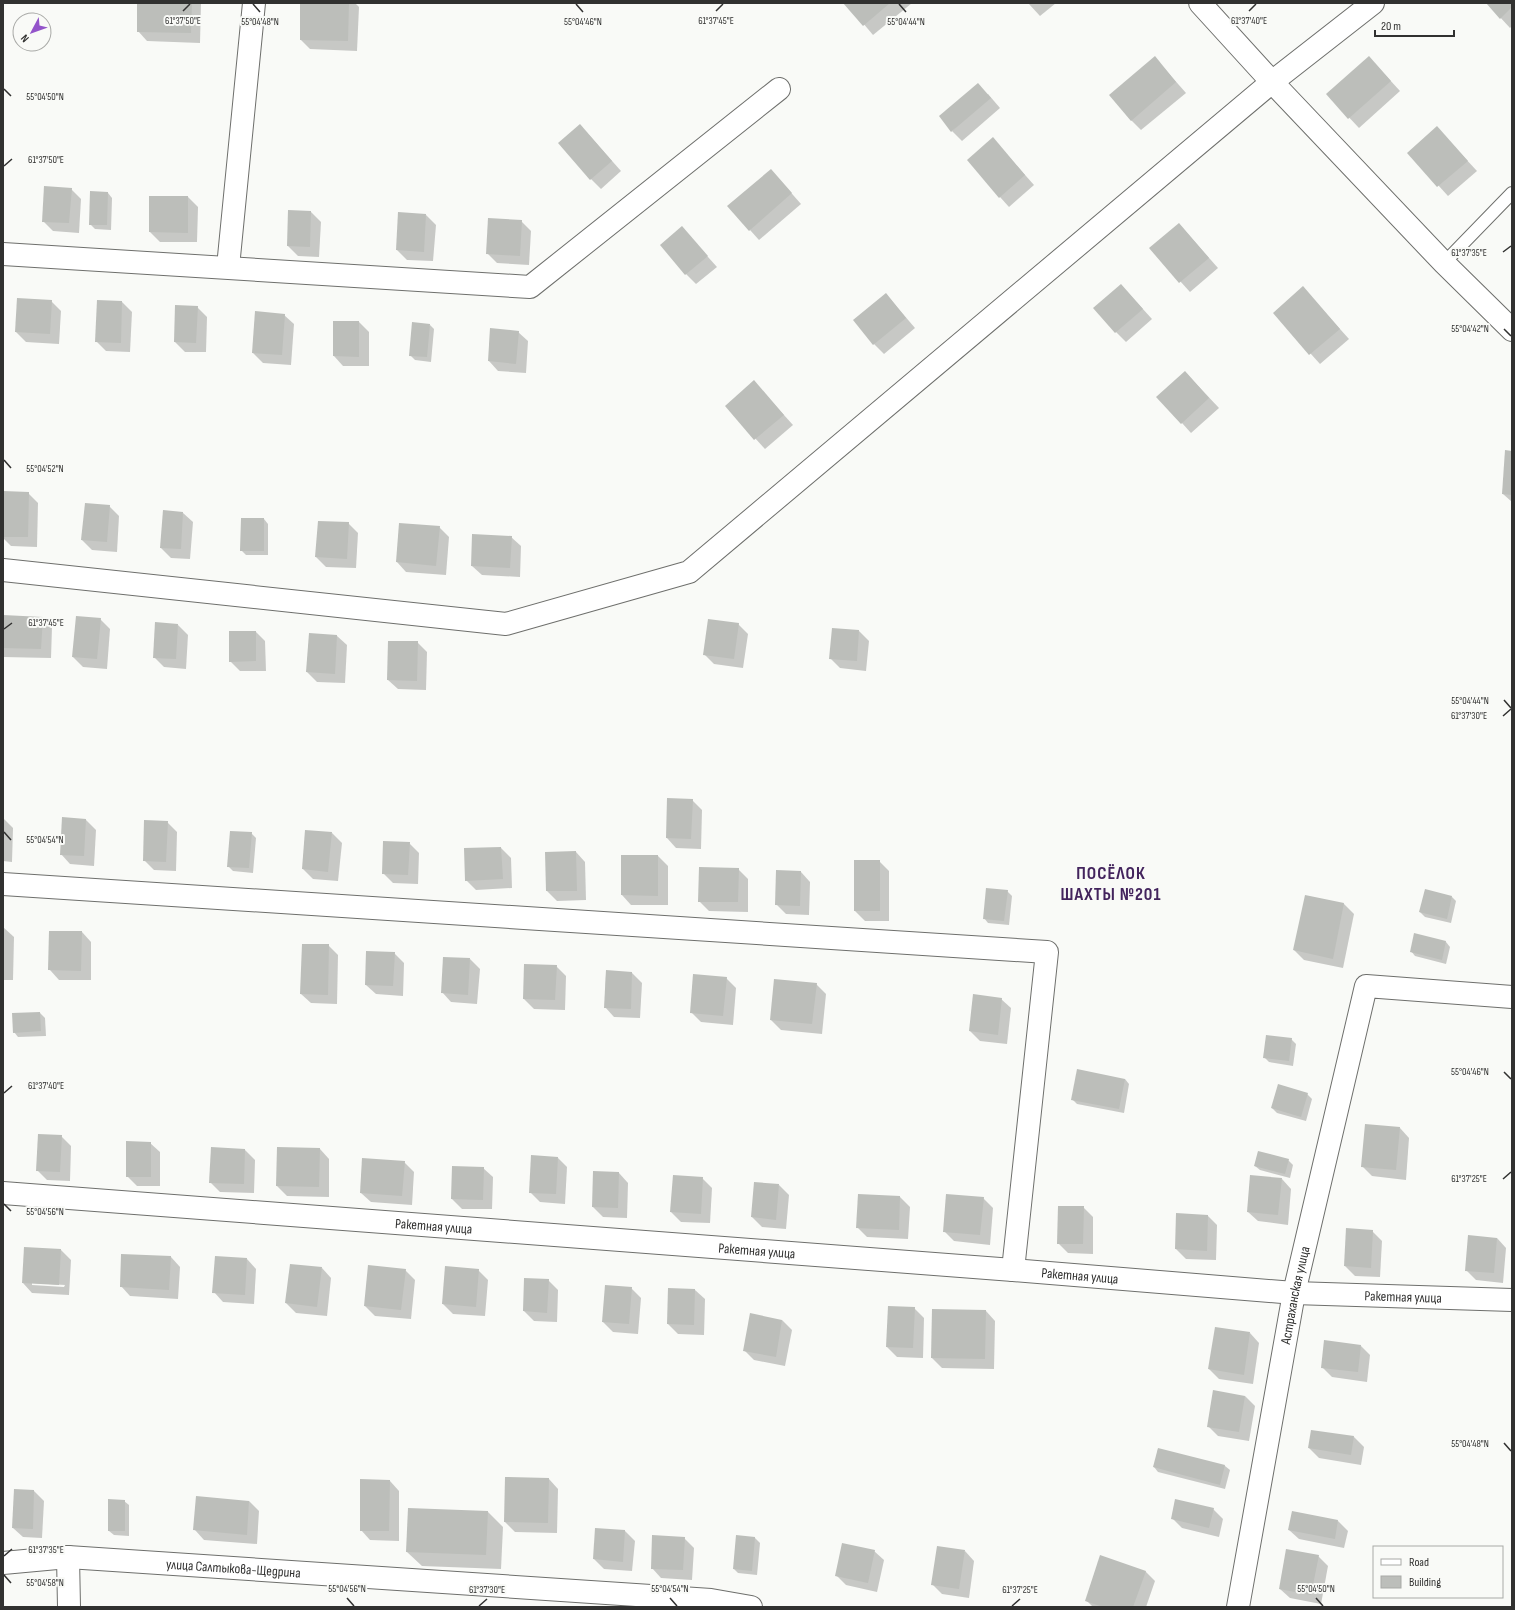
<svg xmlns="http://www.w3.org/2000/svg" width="1515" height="1610" font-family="'Sofia Sans Condensed',sans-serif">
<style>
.shadow{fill:#0003;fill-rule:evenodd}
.building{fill:#bcbeba}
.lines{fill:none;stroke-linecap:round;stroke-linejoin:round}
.lane-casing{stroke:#6e6f6c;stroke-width:14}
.street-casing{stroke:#6e6f6c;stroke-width:24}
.lane{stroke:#fff;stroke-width:12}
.street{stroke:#fff;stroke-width:22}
.ticks{fill:none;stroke:#313130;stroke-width:1.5}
.labels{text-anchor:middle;stroke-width:4;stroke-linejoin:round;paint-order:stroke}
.street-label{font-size:14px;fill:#313130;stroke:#f9faf7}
.district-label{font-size:18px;font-weight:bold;letter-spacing:1px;fill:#43245d;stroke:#f9faf7}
.ticks-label{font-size:10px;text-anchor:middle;fill:#313130;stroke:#f9faf7;stroke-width:4;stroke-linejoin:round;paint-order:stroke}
</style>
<rect width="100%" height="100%" fill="#f9faf7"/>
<g class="shadow">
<path d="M138,3h63l-1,40 -53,-2 -9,-10z"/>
<path d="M301,3h54l4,4 -2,44 -47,-2 -9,-9z"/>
<path d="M846,3h66l-39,32z"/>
<path d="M1028,3h28l-16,13z"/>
<path d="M1487,3h25v23l-2,2z"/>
<path d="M1378,67l22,24 -41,37 -32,-34z"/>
<path d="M1164,68l22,25 -45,37 -10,-10z"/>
<path d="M988,94l12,14 -38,33 -10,-10z"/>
<path d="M1437,128l40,43 -29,25 -39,-43z"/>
<path d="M589,135l32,36 -20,18 -10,-10z"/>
<path d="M993,139l41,46 -25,22 -9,-10z"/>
<path d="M771,170l30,34 -42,36 -9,-10z"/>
<path d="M71,189l10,10 -2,34 -26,-2 -10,-10z"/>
<path d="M108,193l4,5 -1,32 -16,-1 -5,-5z"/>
<path d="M188,197l10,10 -1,35h-37l-10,-10z"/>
<path d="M289,211l22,1 10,10 -2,35 -21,-1 -10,-10z"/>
<path d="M426,215l10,10 -3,36 -26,-1 -10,-10z"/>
<path d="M521,221l10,10 -2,34 -32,-2 -10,-10z"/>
<path d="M1179,224l39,44 -28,24 -39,-43z"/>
<path d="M682,228l35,39 -21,17 -10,-10z"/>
<path d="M1121,285l31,34 -26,23 -10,-10z"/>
<path d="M1303,288l46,51 -29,25 -46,-51z"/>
<path d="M886,294l29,34 -31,26 -10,-10z"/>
<path d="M51,301l10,10 -2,33 -33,-2 -10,-10z"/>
<path d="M122,302l10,10 -2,40 -24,-1 -10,-10z"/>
<path d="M197,307l10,10 -1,35h-21l-10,-10z"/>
<path d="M284,315l10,9 -3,41 -28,-2 -10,-10z"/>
<path d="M359,322l10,10v34h-26l-9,-10z"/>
<path d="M430,325l4,4 -3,33 -16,-2 -5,-5z"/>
<path d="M518,332l10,9 -2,32 -28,-2 -9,-10z"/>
<path d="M1185,372l34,36 -28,25 -9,-10z"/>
<path d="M754,382l39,43 -28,24 -39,-43z"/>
<path d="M1512,452v50l-9,-8z"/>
<path d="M3,492l25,1 10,10 -1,44 -26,-1 -8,-8z"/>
<path d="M109,506l10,10 -2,36 -25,-2 -10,-10z"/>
<path d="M183,513l10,9 -3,37 -19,-1 -10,-10z"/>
<path d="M264,519l4,5v31h-22l-5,-5z"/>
<path d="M348,523l10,10 -2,35 -30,-1 -10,-10z"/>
<path d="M439,527l10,10 -3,38 -40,-3 -9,-10z"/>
<path d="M511,537l10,9 -1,31 -38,-2 -10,-9z"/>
<path d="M3,616l39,2 10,9 -1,31 -48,-1z"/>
<path d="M100,619l10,10 -3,40 -24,-2 -10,-10z"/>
<path d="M738,624l10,10 -5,34 -29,-4 -10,-10z"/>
<path d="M178,625l10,10 -2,34 -22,-2 -10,-10z"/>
<path d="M859,631l10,10 -3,30 -26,-3 -10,-10z"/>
<path d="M256,632l9,9 1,30h-26l-10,-10z"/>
<path d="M310,634l27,2 10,9 -2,38 -28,-1 -10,-10z"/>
<path d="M417,642l10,10 -1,38 -28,-1 -10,-9z"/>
<path d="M692,800l10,10 -1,39 -25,-1 -9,-10z"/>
<path d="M3,818l10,10 -1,34 -9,-1z"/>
<path d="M63,819l23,1 10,10 -2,36 -24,-2 -9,-10z"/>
<path d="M167,822l10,10 -1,39 -22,-1 -10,-10z"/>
<path d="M251,833l5,5 -3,35 -20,-2 -5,-5z"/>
<path d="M332,833l10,10 -4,38 -25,-2 -10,-10z"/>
<path d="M409,843l10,10 -1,31 -25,-1 -10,-10z"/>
<path d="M501,848l10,10 1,30 -36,2 -10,-10 -1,-31z"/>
<path d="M576,852l9,10 1,38 -29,1 -10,-10z"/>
<path d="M622,856h36l10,10v39h-37l-9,-10z"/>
<path d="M879,861l10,10v50h-24l-10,-10z"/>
<path d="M738,869l10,10v33l-39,-1 -10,-10z"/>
<path d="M801,872l9,10 -1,33 -23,-1 -10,-10z"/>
<path d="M1007,891l5,5 -3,29 -21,-2 -4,-5z"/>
<path d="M1306,896l38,8 10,10 -11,54 -39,-8 -10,-10z"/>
<path d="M1452,897l4,4 -5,22 -26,-6 -5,-5z"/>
<path d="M3,927l11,10 -1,43h-10z"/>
<path d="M82,932l9,10v38h-32l-9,-10z"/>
<path d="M1446,942l4,5 -4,17 -31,-8 -4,-5z"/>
<path d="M328,945l10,10 -1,49 -26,-1 -10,-9z"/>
<path d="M394,953l10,10 -1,33 -27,-2 -10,-9z"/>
<path d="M470,959l10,10 -3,35 -26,-2 -9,-10z"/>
<path d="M556,966l10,10 -1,34 -31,-1 -10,-10z"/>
<path d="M606,972l26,1 10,10 -2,35 -26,-1 -9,-10z"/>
<path d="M726,978l10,10 -3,37 -32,-3 -10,-10z"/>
<path d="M816,984l10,10 -4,40 -41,-4 -10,-10z"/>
<path d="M1001,999l10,9 -4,36 -27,-3 -10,-10z"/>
<path d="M40,1013l5,5 1,18 -28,1 -4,-5 -1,-18z"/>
<path d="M1291,1039l5,5 -3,22 -24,-4 -5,-5z"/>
<path d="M1125,1079l4,5 -5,29 -47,-9 -5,-5z"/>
<path d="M1307,1094l5,5 -6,22 -29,-8 -5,-5z"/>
<path d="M1400,1128l9,10 -3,42 -34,-4 -10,-10z"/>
<path d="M61,1136l10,10 -1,35 -23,-1 -10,-10z"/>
<path d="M150,1143l10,9v34h-23l-10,-10z"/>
<path d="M320,1149l9,10v38l-42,-1 -10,-10z"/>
<path d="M245,1150l10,10 -1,33 -34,-1 -10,-10z"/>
<path d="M558,1158l9,9 -2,37 -25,-2 -10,-10z"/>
<path d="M1288,1160l5,5 -3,13 -30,-8 -5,-4z"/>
<path d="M404,1162l10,10 -2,33 -41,-3 -10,-9z"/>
<path d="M483,1168l10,9 -1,32h-30l-10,-10z"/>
<path d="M619,1173l9,10 -1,35 -24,-1 -10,-10z"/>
<path d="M702,1178l10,10 -2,35 -29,-1 -10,-10z"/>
<path d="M1282,1179l9,10 -3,36 -30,-4 -10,-9z"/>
<path d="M779,1185l10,10 -3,34 -24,-2 -10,-10z"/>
<path d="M859,1195l41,2 10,10 -2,32 -41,-2 -10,-10z"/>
<path d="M983,1198l10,10 -3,37 -36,-4 -10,-10z"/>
<path d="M1083,1207l10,10v37l-25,-1 -10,-10z"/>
<path d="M1208,1216l9,9 -1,35 -30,-1 -10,-10z"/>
<path d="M1372,1231l10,10 -2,36 -25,-1 -10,-10z"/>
<path d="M1497,1238l9,10 -3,35 -27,-3 -10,-10z"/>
<path d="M61,1250l10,10 -2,35 -37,-2 -9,-10zM32,1283l33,2 -1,2 -32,-2z"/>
<path d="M171,1257l9,10 -2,32 -48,-3 -9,-10z"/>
<path d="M247,1259l9,10 -2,35 -31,-2 -9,-10z"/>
<path d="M322,1268l9,10 -4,38 -31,-3 -10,-10z"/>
<path d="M405,1270l10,10 -4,39 -36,-3 -10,-10z"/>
<path d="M478,1270l10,10 -3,36 -32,-2 -10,-10z"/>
<path d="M548,1280l10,10 -1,32 -23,-1 -10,-10z"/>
<path d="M631,1288l10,10 -3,36 -25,-2 -10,-10z"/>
<path d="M669,1289l26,1 10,9 -1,36 -26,-1 -10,-10z"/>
<path d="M914,1308l10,10 -1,40 -26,-1 -10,-10z"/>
<path d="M986,1311l9,10 -1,48 -52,-1 -10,-10z"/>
<path d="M782,1320l10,10 -7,36 -31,-6 -10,-10z"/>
<path d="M1250,1333l9,10 -6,41 -34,-5 -10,-10z"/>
<path d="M1361,1346l9,9 -3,27 -35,-5 -10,-10z"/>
<path d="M1245,1396l10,10 -6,35 -31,-5 -10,-10z"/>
<path d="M1354,1437l10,10 -3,18 -42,-7 -10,-10z"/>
<path d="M1158,1449l67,17 5,4 -5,19 -67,-17 -4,-5z"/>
<path d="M549,1479l9,10 -1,44 -42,-1 -10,-10z"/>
<path d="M390,1481l9,10v50l-29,-1 -9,-10z"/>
<path d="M15,1490l19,1 10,10 -2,37 -19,-1 -10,-9z"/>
<path d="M124,1501l5,4v31l-15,-1 -5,-4z"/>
<path d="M249,1501l10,10 -2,33 -53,-4 -9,-10z"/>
<path d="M1213,1509l10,10 -4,18 -37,-9 -10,-10z"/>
<path d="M488,1512l15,15 -2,42 -79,-3 -15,-14z"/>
<path d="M1338,1521l10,10 -4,17 -45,-9 -10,-9z"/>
<path d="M596,1529l29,2 10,10 -3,30 -28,-2 -10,-10z"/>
<path d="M737,1536l18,2 5,5 -3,32 -19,-2 -4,-4z"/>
<path d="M684,1538l10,10 -2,32 -31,-2 -9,-10z"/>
<path d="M874,1551l10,9 -7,32 -31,-7 -10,-10z"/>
<path d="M965,1551l9,10 -5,37 -27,-4 -10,-10z"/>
<path d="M1318,1556l10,10 -7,38 -31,-6 -10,-9z"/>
<path d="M1145,1571l10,10 -9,26h-53l-7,-7z"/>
</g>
<g class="building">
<path d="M137,3h55l-1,30 -54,-1z"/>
<path d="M300,3h49l-1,38 -48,-1z"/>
<path d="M843,3h47l-27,23z"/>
<path d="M1486,3h26v4l-12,12z"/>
<path d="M1155,56l21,26 -45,39 -22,-26z"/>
<path d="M1369,56l22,25 -43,38 -22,-25z"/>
<path d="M978,83l13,15 -40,34 -12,-16z"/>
<path d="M580,124l32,37 -22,19 -32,-37z"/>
<path d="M1437,126l31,35 -31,26 -30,-34z"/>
<path d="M993,137l32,38 -26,23 -32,-38z"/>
<path d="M771,169l21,24 -43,38 -22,-25z"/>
<path d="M44,186l28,2 -3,35 -27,-1z"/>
<path d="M90,191l18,1 -1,33h-18z"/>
<path d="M149,196h39v37l-39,-1z"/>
<path d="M288,210l23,1 -1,36 -23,-1z"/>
<path d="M398,212l28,2 -2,38 -28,-2z"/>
<path d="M488,218l34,2 -2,36 -34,-2z"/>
<path d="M1179,223l30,35 -30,25 -30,-35z"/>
<path d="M682,226l26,30 -23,19 -25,-30z"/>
<path d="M1121,284l22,25 -28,24 -22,-25z"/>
<path d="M1303,286l37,43 -31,26 -36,-42z"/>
<path d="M886,293l20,25 -33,27 -20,-25z"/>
<path d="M17,298l35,2 -2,34 -35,-2z"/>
<path d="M97,300l25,1 -1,42 -26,-1z"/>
<path d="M175,305l23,1 -2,37 -22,-1z"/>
<path d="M255,311l30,3 -3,41 -30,-2z"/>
<path d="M333,321h26v36l-26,-1z"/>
<path d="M412,322l18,2 -3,33 -18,-1z"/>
<path d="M490,328l29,3 -3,33 -28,-3z"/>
<path d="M1185,371l24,27 -28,26 -25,-27z"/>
<path d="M754,380l30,35 -30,25 -29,-34z"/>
<path d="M1505,450l7,1v44l-10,-1z"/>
<path d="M3,491l26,1 -1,45h-25z"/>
<path d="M85,503l25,2 -3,37 -26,-2z"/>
<path d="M163,510l20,2 -2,37 -21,-1z"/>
<path d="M241,518h23v33h-24z"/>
<path d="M318,521l31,1 -2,37 -32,-2z"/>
<path d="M399,523l41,3 -4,40 -40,-4z"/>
<path d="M472,534l40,2 -2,32 -39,-2z"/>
<path d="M3,615l40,2 -2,32 -38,-1z"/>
<path d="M76,616l25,2 -4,41 -25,-2z"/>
<path d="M708,619l31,4 -5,36 -31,-4z"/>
<path d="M155,622l23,2 -2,35 -23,-1z"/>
<path d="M832,628l27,2 -2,31 -28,-2z"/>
<path d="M229,631h27v30l-27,1z"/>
<path d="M309,633l28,2 -2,39 -29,-2z"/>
<path d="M388,641h30l-1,40 -30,-1z"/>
<path d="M667,798l26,1 -2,40 -25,-1z"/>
<path d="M62,817l24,2 -2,37 -24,-1z"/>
<path d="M144,820l24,1 -2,41 -23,-1z"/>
<path d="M305,830l27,2 -4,40 -26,-3z"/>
<path d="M230,831l22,1 -3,36 -22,-1z"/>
<path d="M383,841l27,1 -2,33 -26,-1z"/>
<path d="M501,847l2,32 -38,2 -1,-33z"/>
<path d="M576,851l1,40h-31l-1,-39z"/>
<path d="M621,855h37v41l-37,-1z"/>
<rect x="854" y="860" width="26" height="51"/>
<path d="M699,867l40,1 -1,34h-40z"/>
<path d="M776,870l25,1 -1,35 -25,-1z"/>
<path d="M986,888l22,2 -4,31 -21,-2z"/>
<path d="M1425,889l27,7 -5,23 -28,-7z"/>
<path d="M1305,895l39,8 -11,56 -40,-9z"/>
<path d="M49,931h33l-1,40 -33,-1z"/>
<path d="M1414,933l32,8 -4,19 -32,-8z"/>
<path d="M302,944h27l-1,51 -28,-1z"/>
<path d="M366,951l29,1 -2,34 -28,-1z"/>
<path d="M443,957l27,1 -2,37 -27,-2z"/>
<path d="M524,964l33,1 -2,35 -32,-1z"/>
<path d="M606,970l26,2 -1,37 -27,-1z"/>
<path d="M693,974l34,3 -4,39 -33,-3z"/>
<path d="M774,979l43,4 -5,41 -42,-4z"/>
<path d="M973,994l29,4 -4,37 -29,-4z"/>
<path d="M40,1012l1,19 -28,2 -1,-20z"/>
<path d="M1266,1035l26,3 -3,23 -26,-3z"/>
<path d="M1077,1069l48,10 -6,30 -48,-9z"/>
<path d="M1278,1084l30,9 -7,24 -30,-9z"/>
<path d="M1365,1124l35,3 -4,43 -35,-3z"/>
<path d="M38,1134l24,1 -2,37 -24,-1z"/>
<path d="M126,1141l25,1v35h-25z"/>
<path d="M211,1147l34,2 -1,35 -35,-1z"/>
<path d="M277,1147l43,1 -1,39 -43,-1z"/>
<path d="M1258,1151l31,8 -4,15 -31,-8z"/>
<path d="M531,1155l27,2 -2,37 -27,-1z"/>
<path d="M362,1158l43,3 -3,35 -42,-3z"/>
<path d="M452,1166l32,1 -1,33 -32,-1z"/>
<path d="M593,1171l26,1 -1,36 -26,-1z"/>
<path d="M673,1175l30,2 -2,37 -31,-2z"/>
<path d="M1250,1175l32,3 -4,37 -31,-3z"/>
<path d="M754,1182l25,2 -3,36 -25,-3z"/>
<path d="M858,1194l42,2 -1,34 -43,-2z"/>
<path d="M946,1194l38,3 -4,38 -37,-3z"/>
<path d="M1058,1206h26l-1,38h-26z"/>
<path d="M1176,1213l32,2 -1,36 -32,-2z"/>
<path d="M1346,1228l27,2 -2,38 -27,-2z"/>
<path d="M1468,1235l29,3 -3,35 -29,-2z"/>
<path d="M24,1247l37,2 -2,36 -37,-2z"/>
<path d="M121,1254l50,2 -2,34 -49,-3z"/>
<path d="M215,1256l32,2 -2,37 -33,-2z"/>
<path d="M290,1264l32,3 -5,40 -32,-4z"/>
<path d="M368,1265l38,4 -5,41 -37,-4z"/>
<path d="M445,1266l34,3 -3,38 -34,-3z"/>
<path d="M524,1278l25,1 -2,34 -24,-2z"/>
<path d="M605,1285l27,2 -3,37 -27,-2z"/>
<path d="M668,1288l27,1 -1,36 -27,-1z"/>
<path d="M888,1306l27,1 -2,41 -27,-1z"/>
<path d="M932,1309l54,1 -1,49 -54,-1z"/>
<path d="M750,1313l32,7 -6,37 -33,-6z"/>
<path d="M1215,1327l35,5 -6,43 -36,-6z"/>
<path d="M1324,1340l37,5 -3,27 -37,-4z"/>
<path d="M1213,1390l32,6 -6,36 -32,-5z"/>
<path d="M1311,1430l43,6 -3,19 -43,-7z"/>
<path d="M1158,1448l67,17 -5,20 -67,-18z"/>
<path d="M505,1477l44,1 -1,45 -44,-1z"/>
<path d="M360,1479l30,1 -1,51h-29z"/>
<path d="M14,1489l20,1 -1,39 -21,-1z"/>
<path d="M196,1496l53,5 -2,34 -54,-5z"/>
<path d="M108,1499l17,1v31h-17z"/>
<path d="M1175,1499l39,9 -5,20 -38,-9z"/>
<path d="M408,1508l80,3 -2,44 -80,-3z"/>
<path d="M1292,1511l46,9 -3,19 -47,-9z"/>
<path d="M595,1528l30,2 -2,32 -30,-3z"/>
<path d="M652,1535l33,2 -2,33 -32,-1z"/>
<path d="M736,1535l19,2 -3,34 -19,-2z"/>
<path d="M842,1543l33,7 -7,33 -33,-7z"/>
<path d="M937,1546l28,4 -6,39 -28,-4z"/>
<path d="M1286,1549l33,6 -8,40 -32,-6z"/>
<path d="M1100,1555l46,16 -13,36h-30l-18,-6z"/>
</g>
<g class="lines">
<defs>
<path id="lane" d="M1444,263l68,-70"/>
<g id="street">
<path d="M1200,3l72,79 172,181 68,67"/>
<path d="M3,254l527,33 249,-198"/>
<path d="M228,267l26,-264"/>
<path d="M3,570l503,54 183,-52 583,-490 101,-79"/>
<path d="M3,884l1044,68 -34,318"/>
<path id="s1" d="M3,1193l1010,77 281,23 218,7"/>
<path d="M68,1557l1,50"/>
<path id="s2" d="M3,1563l65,-6 643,43 40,7"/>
<path id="s3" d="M1238,1607l56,-314 72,-307 146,11"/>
</g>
</defs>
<use href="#lane" class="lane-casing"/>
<use href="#street" class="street-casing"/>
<use href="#lane" class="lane"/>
<use href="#street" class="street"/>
</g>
<path class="ticks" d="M253,4l7,8M576,4l7,8M899,4l7,8M183,11l7,-7M716,11l7,-7M1249,11l7,-7M4,89l7,7M4,166l8,-7M1503,252l8,-6M1504,329l7,7M4,460l7,8M4,629l8,-6M1504,700l7,8M1503,716l8,-7M4,832l7,8M1504,1072l7,7M4,1093l8,-7M1503,1179l8,-7M4,1204l7,7M1504,1443l7,8M4,1556l8,-7M4,1575l7,8M347,1598l7,8M670,1598l7,8M1316,1598l7,8M479,1606l8,-7M1012,1606l8,-7"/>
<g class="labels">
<g class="street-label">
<text dy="5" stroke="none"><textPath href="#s1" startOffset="432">Ракетная улица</textPath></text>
<text dy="5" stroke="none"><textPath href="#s1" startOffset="756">Ракетная улица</textPath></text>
<text dy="5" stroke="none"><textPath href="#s1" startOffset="1080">Ракетная улица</textPath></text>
<text dy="5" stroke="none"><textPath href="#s3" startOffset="317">Астраханская улица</textPath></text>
<text dy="5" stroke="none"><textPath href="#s1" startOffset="1404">Ракетная улица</textPath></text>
<text dy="5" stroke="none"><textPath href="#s2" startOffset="231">улица Салтыкова-Щедрина</textPath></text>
</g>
<g class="district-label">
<text x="1111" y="879">ПОСЁЛОК<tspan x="1111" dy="21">ШАХТЫ №201</tspan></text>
</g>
</g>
<g class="ticks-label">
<text x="183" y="24">61°37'50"E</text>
<text x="716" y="24">61°37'45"E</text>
<text x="1249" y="24">61°37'40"E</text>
<text x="260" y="25">55°04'48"N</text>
<text x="583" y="25">55°04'46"N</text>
<text x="906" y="25">55°04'44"N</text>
<text x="45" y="100">55°04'50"N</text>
<text x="46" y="163">61°37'50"E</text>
<text x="1469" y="256">61°37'35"E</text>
<text x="1470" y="332">55°04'42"N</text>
<text x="45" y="472">55°04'52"N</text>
<text x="46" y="626">61°37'45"E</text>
<text x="1470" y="704">55°04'44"N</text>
<text x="1469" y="719">61°37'30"E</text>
<text x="45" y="843">55°04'54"N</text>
<text x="1470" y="1075">55°04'46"N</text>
<text x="46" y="1089">61°37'40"E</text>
<text x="1469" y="1182">61°37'25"E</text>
<text x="45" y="1215">55°04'56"N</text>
<text x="1470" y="1447">55°04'48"N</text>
<text x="46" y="1553">61°37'35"E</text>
<text x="45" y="1586">55°04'58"N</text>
<text x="347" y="1592">55°04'56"N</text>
<text x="670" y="1592">55°04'54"N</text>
<text x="1316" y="1592">55°04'50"N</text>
<text x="487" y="1593">61°37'30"E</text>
<text x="1020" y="1593">61°37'25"E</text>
</g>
<rect width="1515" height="1610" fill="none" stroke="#313130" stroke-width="8"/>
<rect x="1373" y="1546" width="130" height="52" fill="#f9faf7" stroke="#a9aaa7"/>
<rect x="1381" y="1559" width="20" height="6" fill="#ffffff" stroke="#a9aaa7"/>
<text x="1409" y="1566" font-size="12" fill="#313130">Road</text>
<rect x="1381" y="1576" width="20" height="12" fill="#bcbeba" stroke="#a9aaa7"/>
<text x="1409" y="1586" font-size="12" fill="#313130">Building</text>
<g transform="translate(32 32) rotate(229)"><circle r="19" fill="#f9faf7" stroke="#a9aaa7"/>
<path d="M0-3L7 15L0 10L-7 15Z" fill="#9354ca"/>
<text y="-6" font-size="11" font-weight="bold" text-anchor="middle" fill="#313130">N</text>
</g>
<path d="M1375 30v6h79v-6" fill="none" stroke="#313130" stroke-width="2"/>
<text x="1381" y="30" font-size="12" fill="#313130" stroke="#f9faf7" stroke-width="3" paint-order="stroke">20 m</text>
</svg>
